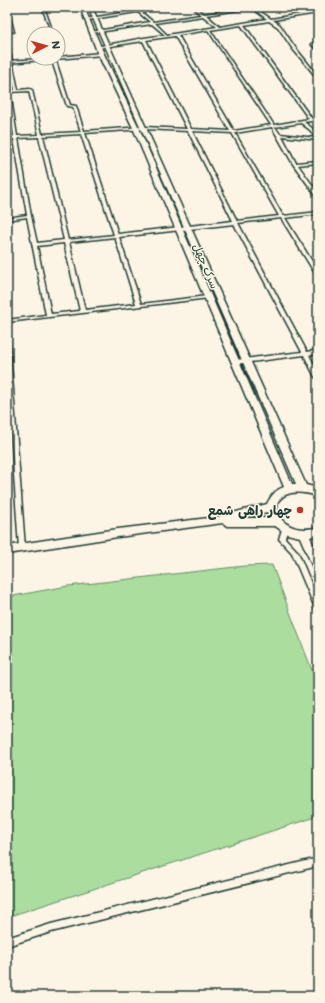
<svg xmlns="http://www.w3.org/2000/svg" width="325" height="1003" font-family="Mali,'Playpen Sans Arabic',sans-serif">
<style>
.green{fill:#aadd9e;stroke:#648d69}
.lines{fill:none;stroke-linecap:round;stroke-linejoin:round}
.street-casing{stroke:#1f3d34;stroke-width:3}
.secondary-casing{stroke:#1f3d34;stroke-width:3}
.primary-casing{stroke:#1f3d34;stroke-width:3}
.street{fill:#fcf5e5;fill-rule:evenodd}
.secondary{fill:#fcf5e5;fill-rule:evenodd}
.primary{fill:#fcf5e5;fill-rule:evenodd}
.poi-dot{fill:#c8321e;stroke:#fcf5e5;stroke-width:1.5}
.labels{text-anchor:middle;stroke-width:3;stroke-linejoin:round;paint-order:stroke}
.far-street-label{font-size:11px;fill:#1f3d34;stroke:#fcf5e5}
.poi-label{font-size:13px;font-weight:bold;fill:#1f3d34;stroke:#fcf5e5;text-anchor:end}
</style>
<rect width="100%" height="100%" fill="#fcf5e5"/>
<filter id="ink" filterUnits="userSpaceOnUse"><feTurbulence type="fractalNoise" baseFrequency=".025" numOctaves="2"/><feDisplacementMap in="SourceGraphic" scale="8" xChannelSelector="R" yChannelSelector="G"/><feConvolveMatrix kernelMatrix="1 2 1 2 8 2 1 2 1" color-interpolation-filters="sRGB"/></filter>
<g filter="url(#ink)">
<path class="green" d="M272,565l46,121v130l-311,101v-320l61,-11 176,-20z"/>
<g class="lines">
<defs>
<g id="street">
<path d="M42,7h2l7,20 -2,-1z"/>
<path d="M192,7h3l9,7 46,-7h7l-2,1 16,11 47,-8v2l-45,7 7,5 14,21 24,30v3l-26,-31 -14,-21 -9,-6 -25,4 68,94 6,-1v2l-14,2c7,5 14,10 14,18l-36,-4 14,27 22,-2v2l-20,2 20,28v4h-1l-24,-33 -21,-37 -37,6 48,83 35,-4v2l-33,4 33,53v5l-2,-1 -35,-57 -43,5 69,129 11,-2v4l-9,1 9,17v7l-3,-2 -11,-22 -69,9 -3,-2 3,-2 67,-8 -68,-128 -115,13 22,67 66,-8 2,1v1l-202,24v-2l39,-5 -19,-98 -20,3v-2l20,-3 -13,-76h-7v-2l7,-1 -7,-46h8l-8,-37v-8l2,1 9,44 12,-1 2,1 10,44 39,-2 -8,-25 -6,-1 -16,-48h4l15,47 6,1 8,25 60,-4 43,2 -44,-88 -45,7 -2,-1 48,-9 21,-3 -13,-11 -60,9 -1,-1 59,-10 -12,-10 1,-2 14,12 48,-7zM252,8l15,11 -47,8 -14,-12zM203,16l14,11 -50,8 -12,-12zM241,25l68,94 -35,6 -64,-95zM208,30l63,95 -37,6 -56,-96zM175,36l55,95 -39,-2 -45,-89zM29,91l10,44 -22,1 -7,-44zM301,123l9,7 6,8 -36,-4 -5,-7zM144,129l44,2 45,90 -115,13 -33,-101zM192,131l40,2 47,83 -42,5zM81,134l33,101 -46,5 -25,-104zM39,137l25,103 -27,3 -6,-27 -13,-78zM115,237l21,67 -51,6 -16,-68zM64,243l16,68 -29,3 -14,-68z"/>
<path d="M7,8l1,1 6,23 -2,-1 -5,-17z"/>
<path d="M44,30l1,1 1,3h-2l-1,-3z"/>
<path d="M313,43l5,5v3l-7,-7z"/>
<path d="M7,334l2,2 16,212 -1,2h-4l-1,-2 -12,-176z"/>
<path d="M283,526h4l1,2 -3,10 13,14 20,48v11l-2,-1 -1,-2 -23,-55 -13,-14z"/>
<path d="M318,858v8l-267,66 -44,14v-8l44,-14z"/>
</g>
<g id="secondary">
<path d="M158,7h10l-81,13 -2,-1z"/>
<path d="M101,53l2,2 -96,8v-2l51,-3v-1z"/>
</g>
<path id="primary" d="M80,7h4l20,47 35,74 153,356h4l-208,-477h4l214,478 12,3v8c-61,-19 -48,45 0,31v8l-8,2 8,18v16l-4,-1 -14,-33 -13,-3 -12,-8h-48l-4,-3 -105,14 -111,17v-8l111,-17 99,-12 50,-13c4,-8 8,-14 17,-17l-151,-359 -35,-74zM267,512l2,6h-26z"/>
</defs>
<use href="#street" class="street-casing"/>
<use href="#secondary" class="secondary-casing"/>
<use href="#primary" class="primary-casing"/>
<use href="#street" class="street"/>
<use href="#secondary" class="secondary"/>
<use href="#primary" class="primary"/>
</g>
</g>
<circle class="poi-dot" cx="300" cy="510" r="4"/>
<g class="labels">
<g class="far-street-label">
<text transform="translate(206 266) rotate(67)" y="4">سرک چهل</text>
</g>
<g class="poi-label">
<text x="292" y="515">چهار راهی شمع</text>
</g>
</g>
<rect width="325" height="1003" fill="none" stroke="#fcf5e5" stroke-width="24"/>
<rect x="12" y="12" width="301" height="979" fill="none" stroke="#1f3d34" stroke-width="1.5" filter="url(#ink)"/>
<g transform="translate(46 46) rotate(84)"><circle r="19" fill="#fcf5e5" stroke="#a4ab9e"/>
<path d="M0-3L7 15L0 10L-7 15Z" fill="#c8321e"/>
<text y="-6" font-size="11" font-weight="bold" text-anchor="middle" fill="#1f3d34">N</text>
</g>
</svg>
